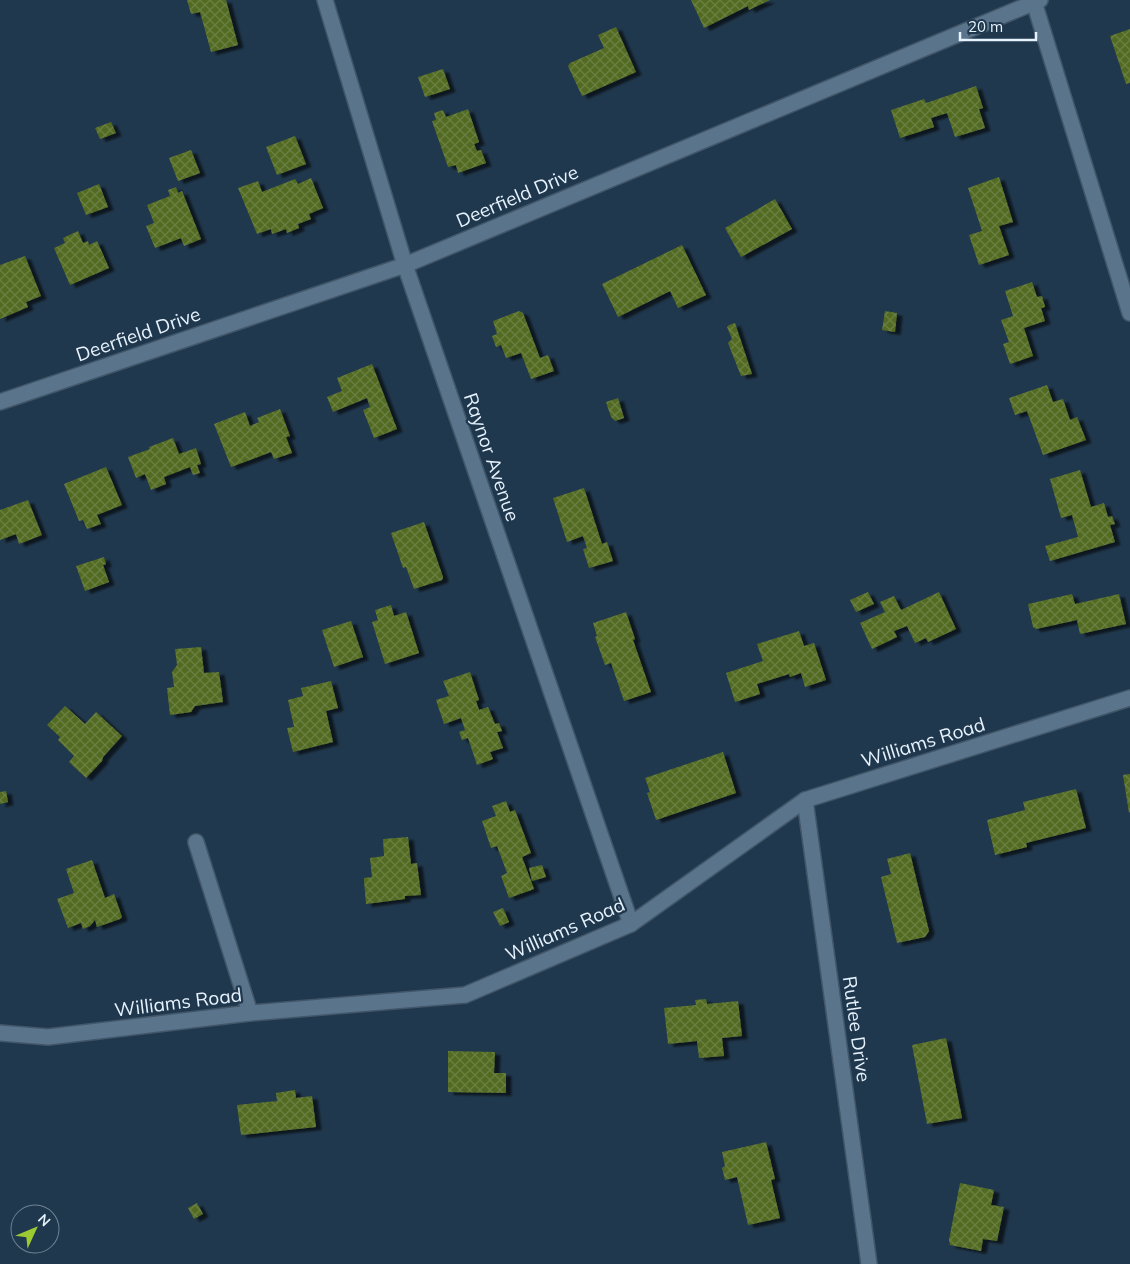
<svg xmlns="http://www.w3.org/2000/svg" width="1130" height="1264" font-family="Mulish,sans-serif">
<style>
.building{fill:url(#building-cross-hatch);filter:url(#shadow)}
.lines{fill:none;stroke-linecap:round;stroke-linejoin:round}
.street-casing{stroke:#415668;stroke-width:18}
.street{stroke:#5a748c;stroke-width:15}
.labels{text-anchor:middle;stroke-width:4.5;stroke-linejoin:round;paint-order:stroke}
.street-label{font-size:19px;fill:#e6f2fd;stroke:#20384d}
</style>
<defs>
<pattern id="building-cross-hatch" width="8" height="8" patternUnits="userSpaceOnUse" patternTransform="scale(1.25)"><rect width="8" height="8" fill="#526a22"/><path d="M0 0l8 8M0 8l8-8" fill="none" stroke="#6b8043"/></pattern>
<filter id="shadow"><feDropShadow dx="5.5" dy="3" stdDeviation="1" flood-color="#0009"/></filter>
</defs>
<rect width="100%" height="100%" fill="#20384d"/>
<g class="building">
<path d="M187,0h39l12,45 -27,7 -11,-40 -9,2z"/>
<path d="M691,0h79l-21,10 -1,-4 -44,22z"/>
<path d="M616,27l20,45 -54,24 -14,-30 2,-3 34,-15 -6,-13z"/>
<path d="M1130,29v54l-4,1 -16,-48z"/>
<path d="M443,69l7,20 -25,8 -7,-20z"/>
<path d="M976,86l7,22 -4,1 6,19 -30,9 -8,-24 -16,5 3,9 -34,11 -9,-28 33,-11 2,4z"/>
<path d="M468,109l11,33 -5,2 3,7 4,-1 5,13 -28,10 -2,-8 -8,2 -16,-46 4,-1 -2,-7 9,-3 3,7z"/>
<path d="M111,122l5,11 -16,6 -5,-11z"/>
<path d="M295,136l11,28 -29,11 -11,-28z"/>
<path d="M191,150l9,23 -22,8 -9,-23z"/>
<path d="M999,177l14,45 -14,4 10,29 -30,10 -10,-30 13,-4 -14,-43z"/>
<path d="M311,178l12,30 -14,6 2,5 -13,5 1,4 -12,5 -1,-4 -14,5 -1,-5 -14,5 -19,-46 20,-7 4,11 33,-13 3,5z"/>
<path d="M99,184l9,23 -22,8 -9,-22z"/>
<path d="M176,187l2,6 4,-2 19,48 -17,7 -3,-8 -26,10 -9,-22 8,-3 -7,-18 23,-9 -2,-6z"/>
<path d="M775,199l17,30 -51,28 -16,-29z"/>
<path d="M78,231l5,12 5,-2 1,4 8,-4 12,27 -39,17 -16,-37 11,-5 -2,-5z"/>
<path d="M682,245l24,50 -28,13 -8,-17 -52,26 -16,-33z"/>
<path d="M25,256l16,40 -15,6 2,5 -28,12v-54z"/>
<path d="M1032,282l5,15 5,-1 3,11 -4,1 4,13 -21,7 9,28 -23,8 -7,-20 6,-2 -8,-22 12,-4 -8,-25z"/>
<path d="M519,311l4,2 17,45 8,-3 6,16 -23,8 -10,-26 -15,5 -5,-13 -5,2 -4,-11 5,-2 -4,-13z"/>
<path d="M885,311l12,2 -2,19 -13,-2z"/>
<path d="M735,323l17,51 -11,2 -13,-33 4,-4 -5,-12 2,-2z"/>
<path d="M372,364l25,65 -23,9 -11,-28 7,-3 -3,-9 -34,14 -6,-15 15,-6 -5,-13z"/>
<path d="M1047,385l6,17 10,-3 7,21 7,-3 9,23 -43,15 -16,-44 -12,4 -6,-17z"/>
<path d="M618,398l6,20 -9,3 -4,-4 -5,-15z"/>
<path d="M280,409l10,27 -4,1 6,16 -18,6 -3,-7 -40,15 -17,-43 31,-12 5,14 9,-4 -2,-4z"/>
<path d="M173,438l6,16 17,-6 5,16 -4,1 3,8 -7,2 -3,-8 -26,10 2,7 -15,6 -6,-16 -9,4 -8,-21 22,-8 -1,-2z"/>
<path d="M106,467l16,38 -25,10 4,9 -14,5 -4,-9 -4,1 -15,-37z"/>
<path d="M1080,470l11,37 13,-4 4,14 4,-1 3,8 -5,1 5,17 -65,19 -5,-15 33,-9 -6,-22 -11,3 -11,-39z"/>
<path d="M584,488l18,56 5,-2 6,19 -24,7 -6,-19 4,-1 -4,-12 -16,6 -14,-44z"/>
<path d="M28,500l14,35 -23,9 -3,-10 -16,6v-30z"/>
<path d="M424,522l19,55 -1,3 -28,9 -8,-22 -3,1 -12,-35z"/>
<path d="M104,557l2,7 -3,1 6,17 -24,9 -9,-25z"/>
<path d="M868,592l6,12 -18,8 -6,-12z"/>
<path d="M939,592l17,37 -28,13 -2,-4 -11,5 -8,-17 -13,5 3,6 -25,12 -12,-26 25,-11 -5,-10 14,-6 7,14z"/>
<path d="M1072,594l3,10 44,-10 7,30 -46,10 -3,-14 -41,9 -3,-2 -5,-23z"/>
<path d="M391,605l3,11 12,-4 13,41 -34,11 -13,-42 6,-2 -3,-10z"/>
<path d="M626,612l9,27 -2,1 18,52 -27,9 -13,-38 -6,2 -10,-28 2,-1 -4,-13z"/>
<path d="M351,621l12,36 -29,10 -12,-37z"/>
<path d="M799,631l5,15 10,-3 12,37 -21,7 -4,-14 -11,4 -1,-3 -32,10 3,10 -25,8 -9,-29 37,-12 -6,-17z"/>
<path d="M201,647l3,26 15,-1 4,30 -28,4 -4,6 -21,3 -3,-27 7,-1 -2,-15 5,-7 -2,-16z"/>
<path d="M470,672l9,28 -3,1 3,9 9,-3 7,17 4,-1 3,8 -5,1 6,16 -13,4 3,7 -16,6 -9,-27 -6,2 -3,-8 6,-2 -4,-12 -17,6 -8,-24 13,-4 -6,-15z"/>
<path d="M331,681l7,27 -12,3 7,31 -40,10 -6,-24 7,-1 -6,-27 15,-4 -2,-8z"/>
<path d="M65,706l20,18 11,-12 26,24 -19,21 -1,4 -16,17 -17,-16 5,-6 -16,-16 2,-3 -13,-12z"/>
<path d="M723,752l13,41 -80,27 -9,-27 3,-1 -5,-14z"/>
<path d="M1130,774v38l-1,1 -6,-38z"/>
<path d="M1076,789l10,39 -60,15 1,4 -32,8 -8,-35 38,-10 -2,-8z"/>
<path d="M6,791l2,11 -8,2v-12z"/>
<path d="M506,801l4,11 5,-2 16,43 -9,4 12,32 -25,9 -8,-22 6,-3 -10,-27 -6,2 -9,-27 14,-5 -4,-10z"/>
<path d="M408,837l3,27 6,-1 4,32 -16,1v3l-39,5 -2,-23v-3l8,-1 -2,-19 14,-2 -1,-17z"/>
<path d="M910,853l19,78 -4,6 -28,6 -16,-66 10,-3 -4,-15z"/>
<path d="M92,860l13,38 9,-4 8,23 -2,2 -23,8 -2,-7 -5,6 -7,3 -2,-6 -13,5 -11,-29 17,-6 -8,-24z"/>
<path d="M542,865l4,12 -14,4 -3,-13z"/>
<path d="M503,908l6,14 -9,4 -7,-14z"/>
<path d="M706,999l1,5 31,-3 4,35 -20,2 2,18 -25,2 -2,-17 -29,3 -4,-36 32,-3 -1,-5z"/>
<path d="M946,1038l16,80 -35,6 -15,-79z"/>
<path d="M448,1051l47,1 -1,21h12v20l-58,-1z"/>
<path d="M295,1090l1,8 16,-2 4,31 -75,8 -4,-30 40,-4 -1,-8z"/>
<path d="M766,1142l9,37 -4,1 9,38 -32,7 -11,-48 -12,3 -3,-12 3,-2 -3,-14z"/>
<path d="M960,1183l34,7 -3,15 13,2 -7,34 -14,-2 -2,12 -31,-6 -1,-5z"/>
<path d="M197,1203l6,11 -9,5 -6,-11z"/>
</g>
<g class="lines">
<defs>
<g id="street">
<path d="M325,0l80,265 226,659"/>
<path d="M1034,2l96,311"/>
<path d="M0,402l405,-137 635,-265"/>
<path d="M805,800l64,464"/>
<path d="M196,842l54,171"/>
<path d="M0,1033l48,4 202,-24 215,-18 166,-71 174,-124 325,-102"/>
</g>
</defs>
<use href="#street" class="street-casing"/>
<use href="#street" class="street"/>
</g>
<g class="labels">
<g class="street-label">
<text transform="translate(517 196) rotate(-23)" y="7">Deerfield Drive</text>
<text transform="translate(138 334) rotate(-19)" y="7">Deerfield Drive</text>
<text transform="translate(492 457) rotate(71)" y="7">Raynor Avenue</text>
<text transform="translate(923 742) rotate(-17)" y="7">Williams Road</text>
<text transform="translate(565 929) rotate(-24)" y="7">Williams Road</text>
<text transform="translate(178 1002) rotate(-7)" y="7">Williams Road</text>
<text transform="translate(857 1029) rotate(82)" y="7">Rutlee Drive</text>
</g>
</g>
<g transform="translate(35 1229) rotate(46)"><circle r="24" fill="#20384d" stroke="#6f8293"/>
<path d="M0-4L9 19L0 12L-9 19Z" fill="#9cca32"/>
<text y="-8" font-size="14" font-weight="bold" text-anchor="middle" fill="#e6f2fd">N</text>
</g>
<path d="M960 32v8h76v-8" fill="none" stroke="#e6f2fd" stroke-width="2.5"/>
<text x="968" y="32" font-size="15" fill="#e6f2fd" stroke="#20384d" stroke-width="4" paint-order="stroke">20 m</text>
</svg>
